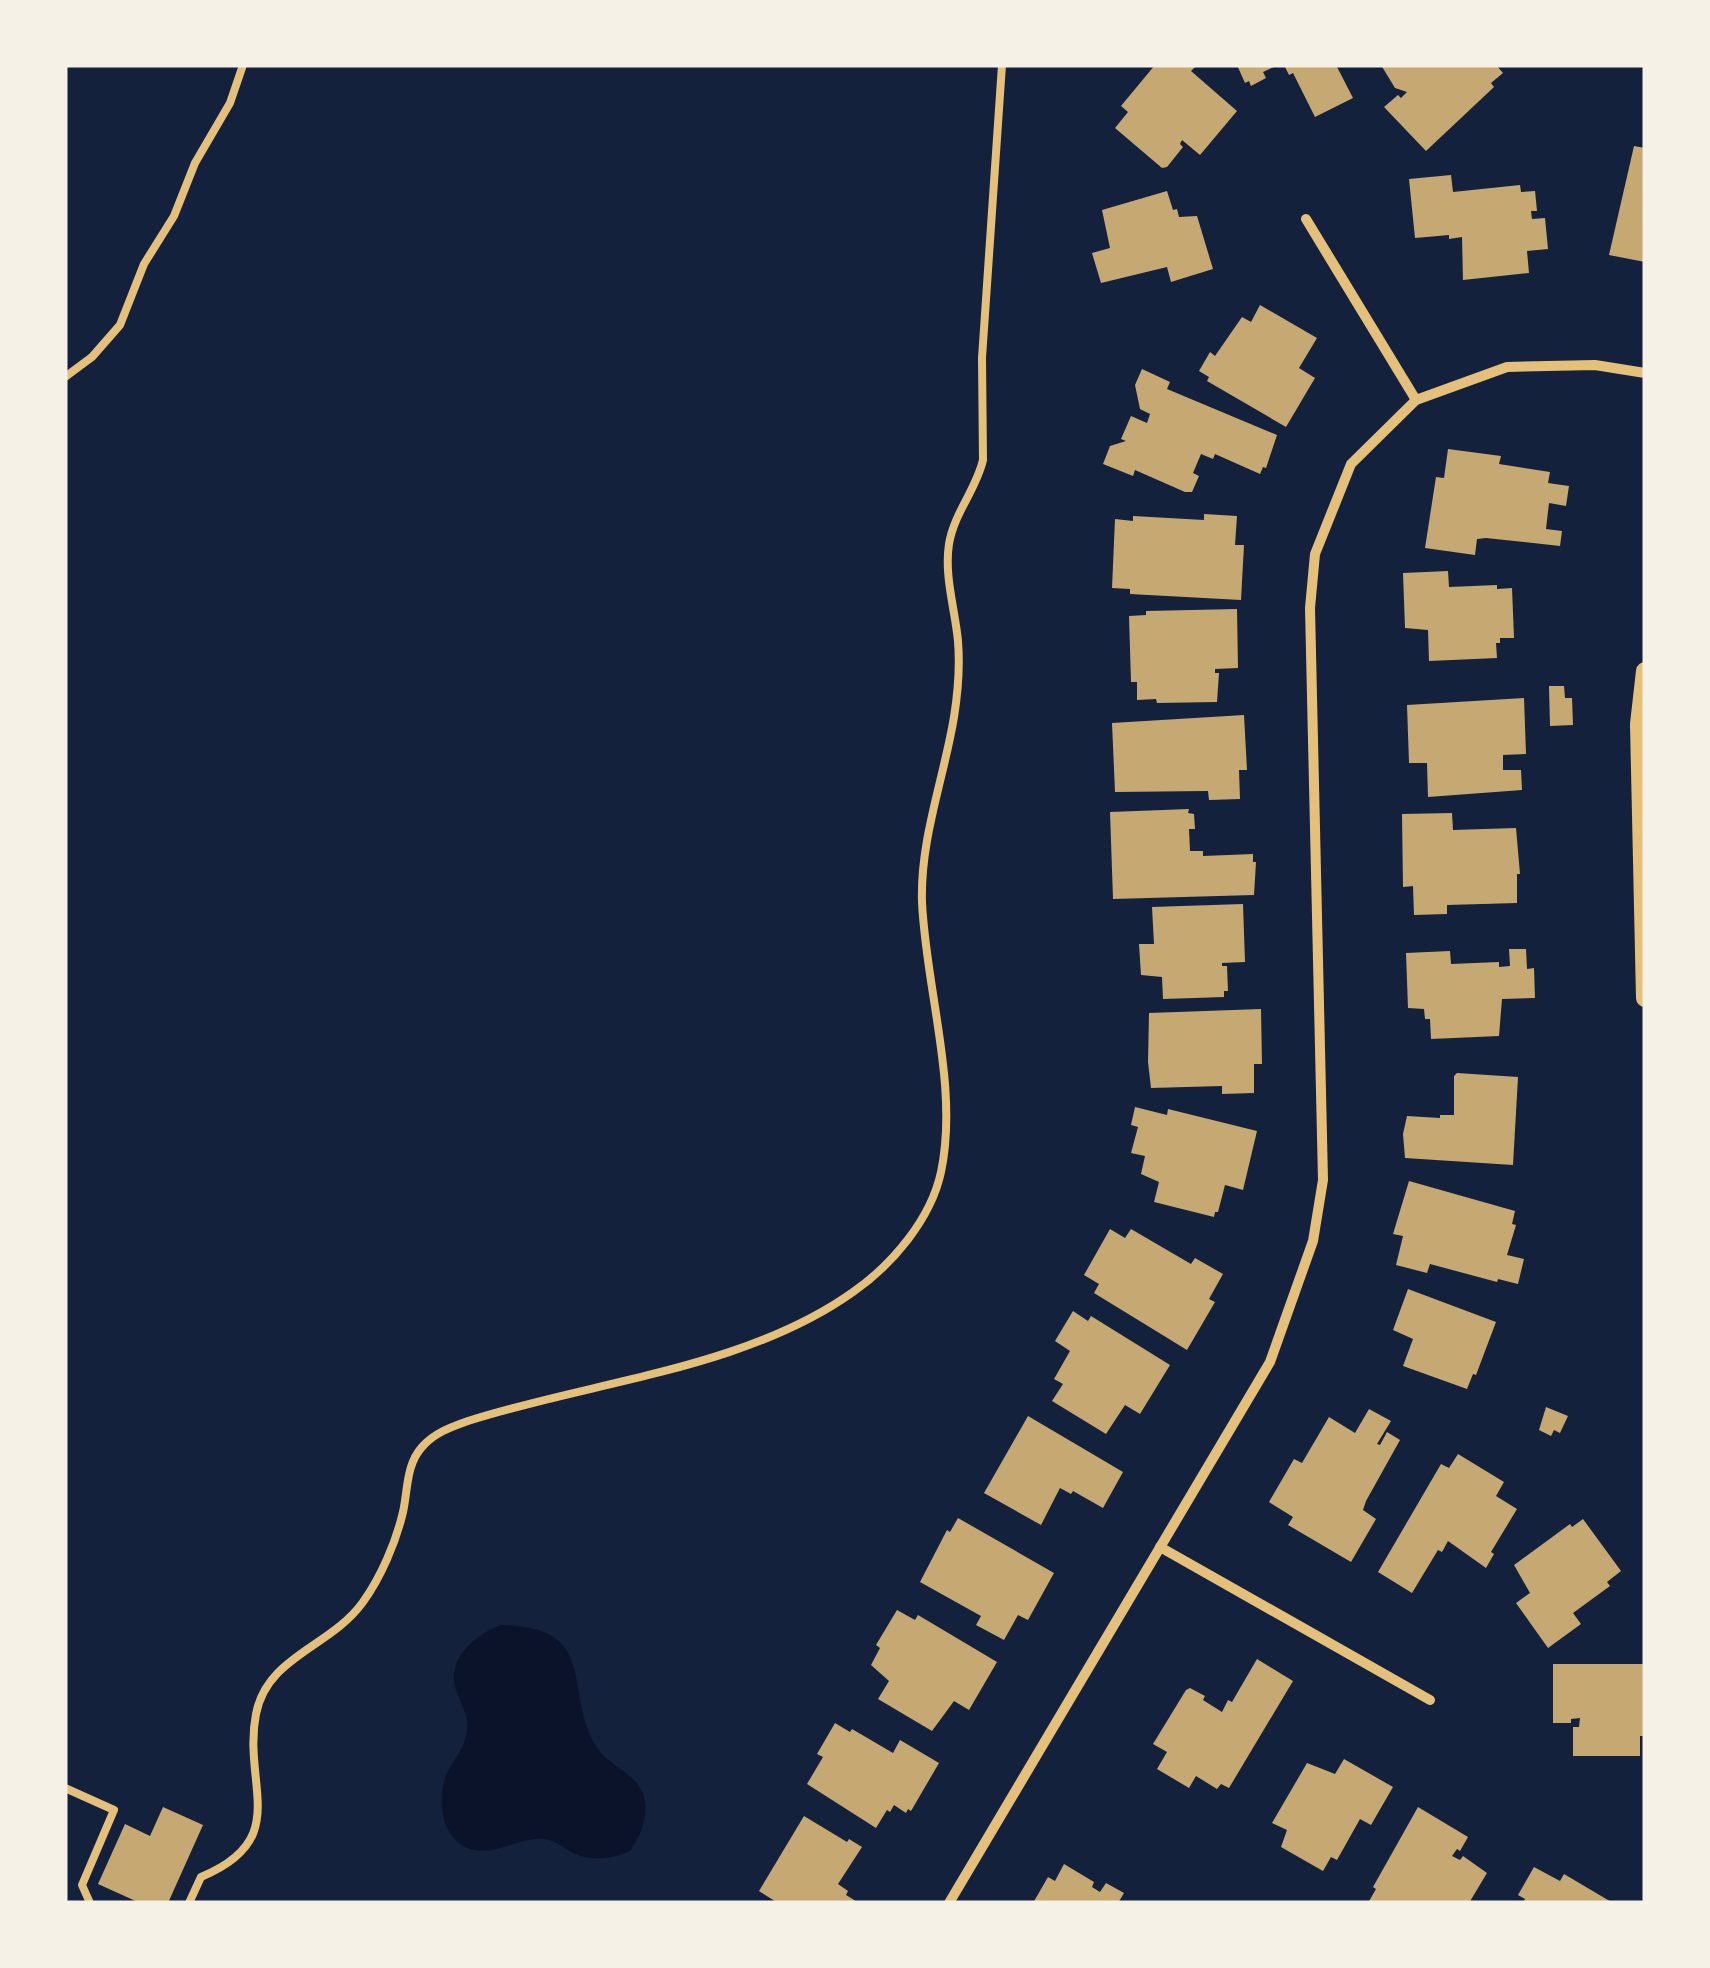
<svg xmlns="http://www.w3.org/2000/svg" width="1710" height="1968" font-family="Barlow,sans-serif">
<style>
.water{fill:#0b132b}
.building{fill:#c6a872}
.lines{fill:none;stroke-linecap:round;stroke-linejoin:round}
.service{stroke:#e5c07b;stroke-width:8}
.minor{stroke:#e5c07b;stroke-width:10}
.tertiary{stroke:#e5c07b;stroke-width:18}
</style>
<rect width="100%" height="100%" fill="#14213d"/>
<path class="water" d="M501,1625c97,2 63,60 93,118 10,18 26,23 40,37 20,20 11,51 -4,71 -18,8 -41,11 -59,1 -9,-5 -16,-12 -27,-13 -27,-3 -53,22 -81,7 -11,-7 -18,-19 -20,-31 -8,-49 21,-53 24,-86 1,-14 -5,-23 -10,-36 -13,-32 17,-58 44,-68z"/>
<g class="building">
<path d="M1155,65h42l-6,6 46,40 -37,44 -18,-15 -2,4 3,3 -16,20 -5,1 -47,-40 13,-16 -7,-6z"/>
<path d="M1237,65h41l-15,7 3,6 -15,8 -2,-5 -4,2z"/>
<path d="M1284,65h52l17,33 -38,19 -22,-44 -4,2z"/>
<path d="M1381,65h115l7,8 -12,10 3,4 -68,64 -42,-44 14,-12 3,3 6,-6 -12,-4z"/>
<path d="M1634,146l11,2v114l-36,-7z"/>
<path d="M1451,175l2,17 67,-7 1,7 14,-1 2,20h-6l1,8 13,-1 3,31 -21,2 2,22 -66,7 -1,-43 -13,2v-4l-34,3 -6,-59z"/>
<path d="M1167,191l6,19 4,-1 2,8 18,-1 16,53 -42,13 -4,-15 -66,16 -9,-30 18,-5 -8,-38z"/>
<path d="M1260,305l57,33 -18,30 16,10 -29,49 -79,-46 2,-4 -10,-6 11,-19 5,4 27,-39 9,5z"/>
<path d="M1142,369l28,13 -3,7 110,46 -11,33 -3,-1 -3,7 -45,-20 -2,5 -12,-5 -8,19 6,3 -7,16h-7l-50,-22 -2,6 -30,-12 7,-18 16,-5 -5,-2 10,-23 16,7 3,-9 -10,-5 -5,-24z"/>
<path d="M1448,449l53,7 -2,8 51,8 -2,11 21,3 -3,20 -17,-3 -3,26 16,2 -2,15 -74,-8 -9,1 -2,16 -50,-7 11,-71 8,1z"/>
<path d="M1204,514l33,2 -2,29h9l-3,55 -111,-6v-5l-18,-1 3,-69 18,2v-5l71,4z"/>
<path d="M1448,571l1,16 48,-2v4l15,-1 2,50h-14v5h-4l1,15 -68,3 -1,-31 -23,-2 -2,-55z"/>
<path d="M1237,609l1,59 -23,1v4h4l-2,29 -60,1 -1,-4 -19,1v-18h-6l-2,-66 17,-1v-4z"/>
<path d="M1549,686h15l1,12h7l1,27 -23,1z"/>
<path d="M1524,698l2,56 -23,1v15h18l1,20 -94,7 -1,-34h-18l-2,-58z"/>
<path d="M1244,715l3,55h-8l1,29 -31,1 -1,-9 -93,1 -3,-69z"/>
<path d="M1189,809l-1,4 6,1 1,15h-6l1,22h13v5l50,-2v8h3l-2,33 -141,4 -3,-87z"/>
<path d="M1452,813l1,17 63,-2 4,46h-3v29l-70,2v9l-33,1 -1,-29 -10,1 -1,-73z"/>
<path d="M1243,904l2,58 -23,1v3h5l1,25h-4v6l-61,2 -1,-22 -21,-2 -2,-31h15l-2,-37z"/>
<path d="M1509,949h17l1,20 7,-1 1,30 -33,1 -3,37 -68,3 -1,-20h-5l-1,-10 -16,-1 -2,-55 44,-2 1,13 48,-2v5l11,-1z"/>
<path d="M1261,1009l1,55h-8v29l-32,1v-8l-71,2 -3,-26 1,-49z"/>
<path d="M1457,1073l61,4 -5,88 -108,-7 -2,-24 4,-18 33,2v-3h14v-39z"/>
<path d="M1135,1107l32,8 1,-6 89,22 -14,59 -18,-5 -7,27h-3l-1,5 -60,-15 5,-20 -18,-8 4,-18 -14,-3 7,-26 -7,-2z"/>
<path d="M1409,1181l106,30 -3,13 4,1 -9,30 17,4 -6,25 -20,-5 -1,3 -67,-18 -3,9 -31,-8 7,-29 -10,-2z"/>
<path d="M1110,1229l15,9 6,-9 60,35 4,-6 28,16 -14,25 6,3 -28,48 -93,-57 5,-9 -15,-9z"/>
<path d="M1408,1289l88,33 -20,53 -3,-1 -6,15 -64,-23 10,-27 -20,-9z"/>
<path d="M1073,1311l15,10 3,-5 79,49 -30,49 -15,-9 -19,29 -54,-33 11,-17 -9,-5 16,-28 -15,-10z"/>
<path d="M1546,1407l22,9 -8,17 -6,-3 -3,6 -12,-6z"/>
<path d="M1369,1409l22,12 -14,23 3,1 7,-13 13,8 -34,61 -3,9 13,9 -25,43 -63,-37 5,-8 -24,-15 25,-43 8,4 27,-46 26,16z"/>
<path d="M1028,1416l95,56 -20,36 -30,-17 -2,3 -11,-6 -19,37 -57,-32z"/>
<path d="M1458,1454l46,28 -8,14 21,13 -26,43 3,2 -8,14 -38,-27 -6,11 -4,-2 -26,43 -34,-21 63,-108 8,4z"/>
<path d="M958,1518l96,55 -26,47 -10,-5 -14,25 -28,-15 5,-9 -61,-34 27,-52 3,2z"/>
<path d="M1583,1519l38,52 -14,11 3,4 -37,27 8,11 -33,24 -32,-45 14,-10 -16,-28 56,-41 2,3z"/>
<path d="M897,1610l18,10 3,-5 79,47 -28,48 -15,-9 -22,30 -54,-32 11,-18 -18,-16 9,-17 -4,-3z"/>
<path d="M1257,1659l36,22 -64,107 -8,-4 -4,5 -21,-13 -7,12 -32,-19 10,-17 -14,-8 33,-54 4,-2 15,8 -2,4 19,12 6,-12 4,2z"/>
<path d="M1553,1664h92v72h-5v20h-67v-29h6l1,-9 -9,1v4h-18z"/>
<path d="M835,1723l15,9 2,-3 41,24 7,-13 39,23 -28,48 -3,-2 -2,4 -12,-8 -4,7 -3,-2 -11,18 -69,-44 16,-27 -6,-3z"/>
<path d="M1344,1759l49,28 -22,38 -11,-6 -23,41 -6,-3 -8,14 -42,-24 6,-17 -15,-7 35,-60 28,11z"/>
<path d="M163,1807l40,18 -35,78h-28l-42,-19 27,-60 25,12z"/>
<path d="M1418,1807l50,30 -8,14 -3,-2 -5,7 8,4 3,-4 24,17 -18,30h-101l8,-14 -3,-2z"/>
<path d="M804,1816l43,26 2,-3 13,8 -24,37 10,7 -2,4 13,8h-81l-19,-12z"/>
<path d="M1064,1864l30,18 -2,5 8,5 6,-9 18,10 -6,10h-85l15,-26 7,4z"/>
<path d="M1534,1867l26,14 4,-7 49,29h-90l2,-4 -7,-4z"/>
</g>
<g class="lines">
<g class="service">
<path d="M65,377l27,-20 28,-32 24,-61 30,-48 21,-53 35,-60 13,-38"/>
<path d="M65,1788l49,22 -32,75 8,18"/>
<path d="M189,1903l12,-26c92,-38 41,-92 55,-163 11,-58 75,-67 107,-112 18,-25 33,-60 40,-90 5,-23 3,-47 19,-65 12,-14 29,-20 46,-26 125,-40 277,-52 385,-129 39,-27 78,-73 88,-120 18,-85 -15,-182 -19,-270 -2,-63 22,-124 32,-185 4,-25 6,-51 4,-76 -3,-32 -14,-65 -9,-97 5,-31 27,-54 34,-84l-1,-102 20,-293"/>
</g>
<g class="minor">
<path d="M1306,219l110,181"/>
<path d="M1160,1547l270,153"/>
<path d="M949,1903l321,-541 43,-121 10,-61 -13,-572 5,-54 36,-90 65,-64 91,-33 88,-2 50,8"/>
</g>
<path class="tertiary" d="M1645,671l-6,53 6,274"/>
</g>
<rect width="1710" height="1968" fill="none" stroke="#f6f1e7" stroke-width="135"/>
</svg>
